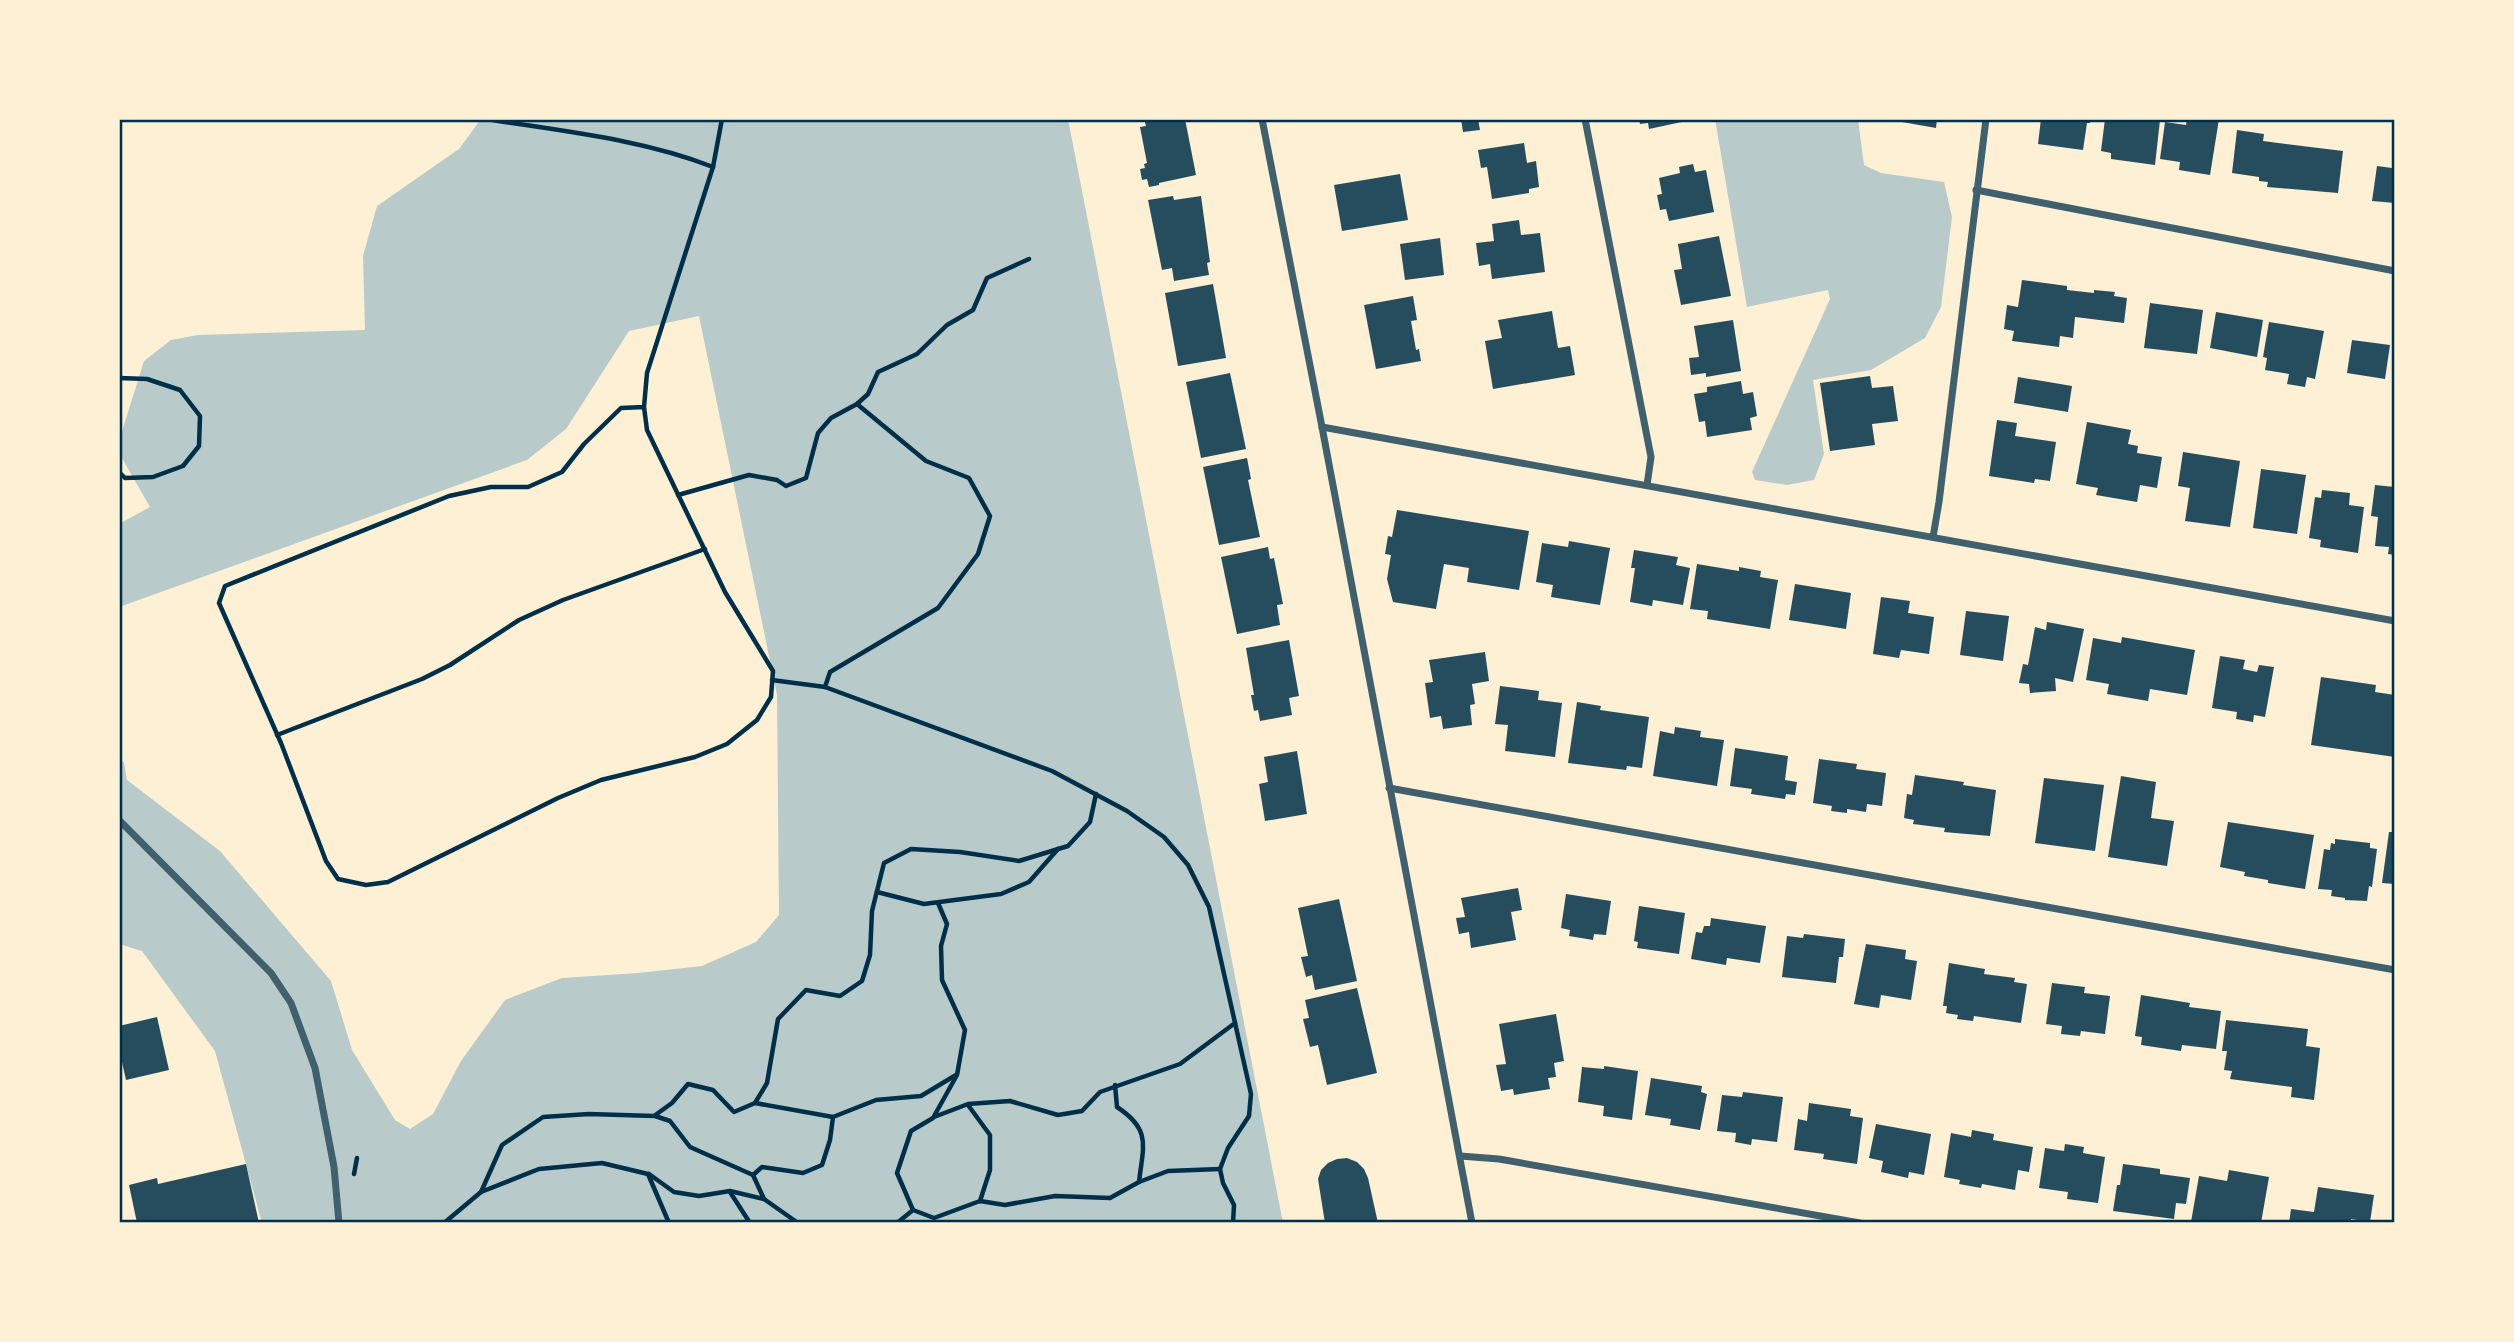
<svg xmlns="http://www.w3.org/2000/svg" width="2514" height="1342" font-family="Roboto,sans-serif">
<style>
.green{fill:#b9caca}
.building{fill:#264d5e}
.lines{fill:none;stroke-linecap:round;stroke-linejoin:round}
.path{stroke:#003049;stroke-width:4.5}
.minor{stroke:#3f606c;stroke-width:7}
.neatline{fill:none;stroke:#003049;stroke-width:2.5}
</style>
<rect width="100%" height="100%" fill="#fdf0d5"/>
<g class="green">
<path d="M481,119h587l215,1104h-1021l-47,-172 -73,-100 -23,-7v-187l5,6 3,17 93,71 111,130 21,69 43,70 15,9 23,-15 28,-53 44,-61 57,-22 76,-5 64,-7 54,-24 23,-27 -2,-220 -78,-379 -70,15 -63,98 -39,31 -405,146 -3,-7v-75l31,-17 -31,-54v-12l25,-80 27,-21 27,-5 167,-5 -2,-74 14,-50 82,-57z"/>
<path d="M1715,119h143l6,46 17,8 63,9 8,35 -11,90 -16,31 -54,32 -58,10 11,74 -10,26 -27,5 -32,-5 -3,-8 78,-173 -2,-9 -81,17z"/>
</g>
<g class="building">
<path d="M1144,119h41l11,56 -37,8v2l-10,2 -2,-8 -5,1 -2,-11 5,-1 -1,-4 3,-1 -7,-36 6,-1z"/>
<path d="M1461,119h17l2,11 -17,2z"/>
<path d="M1639,119h52v1l-42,9 -1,-6 -8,1z"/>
<path d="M1885,119h52l-1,9z"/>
<path d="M2041,119h50l-1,4h-3l-4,27 -45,-6z"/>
<path d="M2105,119l55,1 -5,45 -44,-6v-6l-10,-2z"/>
<path d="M2187,119h32l-9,56 -31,-5 1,-8 -20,-3 5,-37 21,3z"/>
<path d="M2237,130l27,4 -1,7 80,10 -5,42 -71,-6 1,-5 -9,-1v-4l-27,-4z"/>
<path d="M1524,143l3,20 9,-2 3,26 -10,2v4l-37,6 -5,-32 -6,1 -3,-18z"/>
<path d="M2393,159h2v44l-23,-2 5,-35 15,2z"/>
<path d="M1693,164l2,8 11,-2 8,42 -45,9 -3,-12 -6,1 -3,-15 5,-1 -3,-16 21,-5 -1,-6z"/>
<path d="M1400,174l8,46 -66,11 -8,-46z"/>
<path d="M1173,196l1,4 27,-4 9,66 -3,1 2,12 -35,6 -2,-13 -10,2 -14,-70z"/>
<path d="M1519,220l2,15 19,-2 5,39 -53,7 -2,-15 -11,2 -3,-23 18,-2 -2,-17z"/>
<path d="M1719,236l12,60 -50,9 -7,-35 8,-1 -4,-25z"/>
<path d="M1440,238l4,37 -39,5 -5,-36z"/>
<path d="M2022,280l45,6v4l27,3v-3l21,2 -1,4 13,2 -3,25 -49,-6 -2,21 -13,-2 -1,11 -47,-6 2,-10 -10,-2 3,-24 11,2z"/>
<path d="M1213,284l13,74 -48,8 -13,-73z"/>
<path d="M1413,296l4,24 -6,1 5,29 3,-1 2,12 -45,8 -12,-64z"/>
<path d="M2150,303l53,7 -6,44 -53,-6z"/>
<path d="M1552,311l6,37 12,-2 5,29 -82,14 -8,-48 17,-3 -4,-18z"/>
<path d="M2216,312l47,8 -6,37 -47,-9z"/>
<path d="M1733,320l8,51 -35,6v-4l-15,2 -2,-17 10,-1 -5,-31z"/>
<path d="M2269,322l55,9 -9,48 -8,-2 -2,10 -18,-3 2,-10 -24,-4 2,-12 -4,-1z"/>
<path d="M2352,340l38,5 -5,34 -38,-6z"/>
<path d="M1230,373l16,76 -45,9 -15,-76z"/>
<path d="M1870,376l2,12 21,-2 5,35 -26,3 3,21 -45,6 -10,-68z"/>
<path d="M2018,377l54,9 -4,26 -54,-9z"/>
<path d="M1741,381l2,13 10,-2 4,24 -7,2 2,12 -45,7 -2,-16 -6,1 -5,-28 13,-2v-5z"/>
<path d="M1997,420l20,3 -2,13 41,6 -6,39 -15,-2 -1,4 -45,-7z"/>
<path d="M2087,422l44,8 -3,14 10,2 -1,7 25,4 -5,31 -17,-3 -3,17 -41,-7 2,-7 -22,-4z"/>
<path d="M2183,452l57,9 -10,66 -45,-6 5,-33 -12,-2z"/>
<path d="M1247,458l4,21 -3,1 12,57 -41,8 -16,-78z"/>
<path d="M2261,469l45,6 -9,59 -44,-6z"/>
<path d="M2375,485l20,2v68l-7,-1 1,-7 -14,-1 3,-29 -7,-1z"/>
<path d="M2322,490l28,3 -1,12 15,2 -6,46 -38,-6 1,-7 -12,-2 6,-41 6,1z"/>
<path d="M1397,510l132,21 -10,59 -52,-8 2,-14 -25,-4 -8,45 -43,-7 -6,-23 4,-24 -6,-1 3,-18 4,1z"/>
<path d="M1569,541l41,7 -10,57 -49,-8 2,-12 -17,-3 6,-39 26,4z"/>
<path d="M1268,547l2,12 4,-1 9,46 -6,1 3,20 -43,9 -16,-77z"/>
<path d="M1634,550l44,7 -2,8 14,3 -7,37 -30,-5 -1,6 -22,-4 5,-34h-4z"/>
<path d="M1697,564l42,7v-4l22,4 -1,6 18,3 -8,49 -63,-10 1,-8 -18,-2z"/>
<path d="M1795,584l56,9 -5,36 -57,-9z"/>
<path d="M1881,597l29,4 -2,12 26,4 -5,37 -28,-4 -2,8 -26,-4z"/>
<path d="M1966,611l43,5 -6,45 -43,-6z"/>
<path d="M2047,622l37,7 -11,53 -18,-4 1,13 -26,2 -1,-9 -10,-1 4,-19 5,1 7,-38 11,3z"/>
<path d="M2122,637l73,13 -8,45 -37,-6 -2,12 -41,-7 2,-10 -23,-4 7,-42 28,5z"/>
<path d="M1289,640l10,56 -10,2 3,17 -32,6 -2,-11 -4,1 -3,-16h3l-8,-47z"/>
<path d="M1485,652l4,29 -17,3 3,20 -5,1 2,20 -29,4 -2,-13 -11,2 -5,-35 8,-1 -4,-22z"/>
<path d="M2220,656l25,4 -2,9 14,3 2,-7 15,2 -9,50 -11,-2 -1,7 -17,-3 1,-7 -25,-4z"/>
<path d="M2321,677l55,8 -1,7 20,3v62l-84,-12z"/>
<path d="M1500,686l39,5 -1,9 24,3 -7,54 -50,-6 3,-26 -13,-1z"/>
<path d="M1577,702l24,4 -1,4 49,7 -7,51 -15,-2 -1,4 -58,-7z"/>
<path d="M1675,727l26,4 -1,6 24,3 -7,46 -64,-10 7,-45 14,3z"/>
<path d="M1735,748l53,8 -3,24 12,2 -2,13 -9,-1 -1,5 -34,-5 1,-5 -22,-3z"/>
<path d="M1297,751l10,63 -42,7 -6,-37 9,-2 -4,-25z"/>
<path d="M1819,759l38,5 -1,5 30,4 -4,33 -15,-2 -1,8 -19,-3v4l-16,-2 1,-5 -19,-3z"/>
<path d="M1915,775l49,7 -1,3 33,5 -6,46 -46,-4 1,-4 -32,-4 1,-4 -10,-2 3,-24 5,1z"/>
<path d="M2121,776l35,6 -5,36 23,3 -7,45 -59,-9z"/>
<path d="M2044,778l60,7 -9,66 -60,-8z"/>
<path d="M2228,822l86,13 -9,54 -37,-6v-3l-24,-4 1,-4 -25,-5z"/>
<path d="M2389,832h6v52l-13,-1z"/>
<path d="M2335,839l35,4v5l7,1 -5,38 -3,-1 -2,15 -22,-1v-2l-14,-2 1,-6 -14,-1 6,-40 6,1 1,-7 4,1z"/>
<path d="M1518,888l4,22 -11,2 5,28 -45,8 -2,-16 -10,2 -3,-16 9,-1 -4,-19z"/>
<path d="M1566,894l45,7 -5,34 -12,-1 -1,6 -24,-4 1,-6 -9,-2z"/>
<path d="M1339,899l18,82 -42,9 -3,-15 -6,2 -5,-20 7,-1 -10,-48z"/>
<path d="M1639,906l46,7 -6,41 -42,-6 1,-6 -4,-1z"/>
<path d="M1711,918l55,8 -6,37 -33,-5 -1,7 -35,-6 5,-27 6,1 2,-7h6z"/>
<path d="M1804,934l41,5 -2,18h-4l-3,26 -54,-6 5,-41 16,2z"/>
<path d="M1866,944l40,6 -1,9 12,2 -6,39 -30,-5 -2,13 -25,-4z"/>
<path d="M1949,963l36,6 -1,5 31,4 -1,4 13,2 -6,39 -47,-7 -1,5 -16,-2 1,-4 -12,-2 1,-7h-4z"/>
<path d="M2052,983l33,4 -1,6 26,3 -5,38 -24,-3 -1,5 -19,-2 1,-8 -16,-2z"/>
<path d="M1357,988l20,85 -50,12 -9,-40 -8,2 -7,-28 6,-1 -4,-18z"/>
<path d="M2141,995l49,8 -1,4 32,4 -5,38 -34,-4 -1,6 -40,-6 1,-8 -7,-1z"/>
<path d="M1556,1014l8,47 -10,2 2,14 -8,1 2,11 -36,6 -1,-6 -12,2 -5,-26 10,-1 -7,-40z"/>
<path d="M157,1017l12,53 -43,10 -7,-31v-23z"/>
<path d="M2226,1020l82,9 -2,17 14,2 -6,52 -23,-3 1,-10 -62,-8 2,-8 -8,-1 3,-19h-5z"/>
<path d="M1604,1066l34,5 -6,49 -29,-4 1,-10 -26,-4 4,-35 22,2z"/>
<path d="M1651,1078l51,8 -1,6 6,2 -7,36 -30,-5 1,-6 -26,-4z"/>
<path d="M1743,1092l40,5 -6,45 -25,-3 -1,6 -16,-3 1,-9 -19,-2 5,-36 20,2z"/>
<path d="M1809,1103l42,6 -1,7 13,2 -6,46 -34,-5 1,-5 -30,-4 4,-31 9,2z"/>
<path d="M1876,1124l55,10 -7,41 -15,-3 -1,6 -27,-6 2,-11 -14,-3z"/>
<path d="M1972,1130l22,4 -1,6 40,7 -4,25 -11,-2 -3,20 -33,-6 -1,4 -22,-4 1,-4 -16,-3 7,-44 20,4z"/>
<path d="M2065,1144l19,3 -1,6 22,4 -7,46 -31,-4 1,-7 -29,-4 6,-40 19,3z"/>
<path d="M1347,1158l10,4 7,7 4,9 10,45h-53l-7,-44 3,-9 7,-7 9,-4z"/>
<path d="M246,1164l13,59h-122l-8,-38 28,-7 1,6z"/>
<path d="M2123,1164l37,5v5l30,4 -4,26 -10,-1 -2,16 -61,-8 4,-26h3z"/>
<path d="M2229,1170l40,7 -8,46 -70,-1 8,-46 28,5z"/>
<path d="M2318,1187l56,8 -4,27 -19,-3v4h-62l2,-14 23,3z"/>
</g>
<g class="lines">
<g class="path">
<path d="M486,119c75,12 155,20 227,48"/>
<path d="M119,378l28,1 33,11 20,26 -1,30 -16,20 -30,11 -28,1 -6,-6"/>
<path d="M644,407l-23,1 -37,36 -22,28 -34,15h-37l-42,9 -224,90 -6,17 62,140 45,118 12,18 28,6 22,-3 170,-84 43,-18 94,-23 32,-13 30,-24 14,-23 2,-26 -48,-79 -78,-162 -3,-23 3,-34 66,-206 9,-48"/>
<path d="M678,495l71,-20 28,5 9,6 20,-8 12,-45 13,-15 26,-14 11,-10 10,-22 39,-18 30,-29 26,-15 14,-32 42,-19"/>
<path d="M772,680l53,7 227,84 75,40 37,26 24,28 21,42 42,187 -2,22 -21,32 -8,21 3,14 11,22 -1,18"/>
<path d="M825,687l5,-15 108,-64 40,-54 12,-38 -21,-38 -43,-17 -69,-57"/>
<path d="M277,735l145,-56 28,-14 69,-45 44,-20 142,-51"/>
<path d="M877,892l47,12 77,-10 28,-12 29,-33"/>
<path d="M1115,1085l2,22c35,23 26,39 22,75"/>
<path d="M755,1103l78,14 43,-17 45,-4 35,-21"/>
<path d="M968,1105l22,30v35l-10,31"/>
<path d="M655,1116l15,5 20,26 63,28 11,24"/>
<path d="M934,1117l34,-13 42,-3 48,14 24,-4 18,-19 80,-28 55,-41"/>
<path d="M354,1174l3,-16"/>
<path d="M649,1174l25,18 25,4 31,-5 34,8 34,24"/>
<path d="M753,1175l9,-8 41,6 19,-8 8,-25 3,-23"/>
<path d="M481,1192l21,-47 41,-28 46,-3 65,2 18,-13 16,-19 25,6 21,22 21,-9 12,-20 11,-64 28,-29 34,6 22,-15 8,-26 2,-44 12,-48 27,-14 49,3 59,9 49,-15 22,-24 6,-28"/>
<path d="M730,1192l20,31"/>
<path d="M913,1210l-16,-37 14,-42 22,-13 24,-43 8,-45 -23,-50 -1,-34 6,-22 -9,-21"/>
<path d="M444,1223l37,-31 58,-23 63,-6 46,11 21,49"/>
<path d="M897,1223l16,-13 21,8 46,-17 25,4 50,-9 55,2 29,-16 29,-11 52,-2"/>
</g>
<g class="minor">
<path d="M1262,119l60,308 150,796"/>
<path d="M1585,119l66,338 -4,28"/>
<path d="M1976,190l419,81"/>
<path d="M1322,427l1073,194"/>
<path d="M1933,537l6,-35 47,-383"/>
<path d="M1389,788l1006,182"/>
<path d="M119,820l152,153 20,30 24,65 19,99 5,56"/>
<path d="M1460,1156l39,3 361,64"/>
</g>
</g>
<rect width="2514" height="1342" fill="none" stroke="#fdf0d5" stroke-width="242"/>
<rect x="121" y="121" width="2272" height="1100" class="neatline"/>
</svg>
